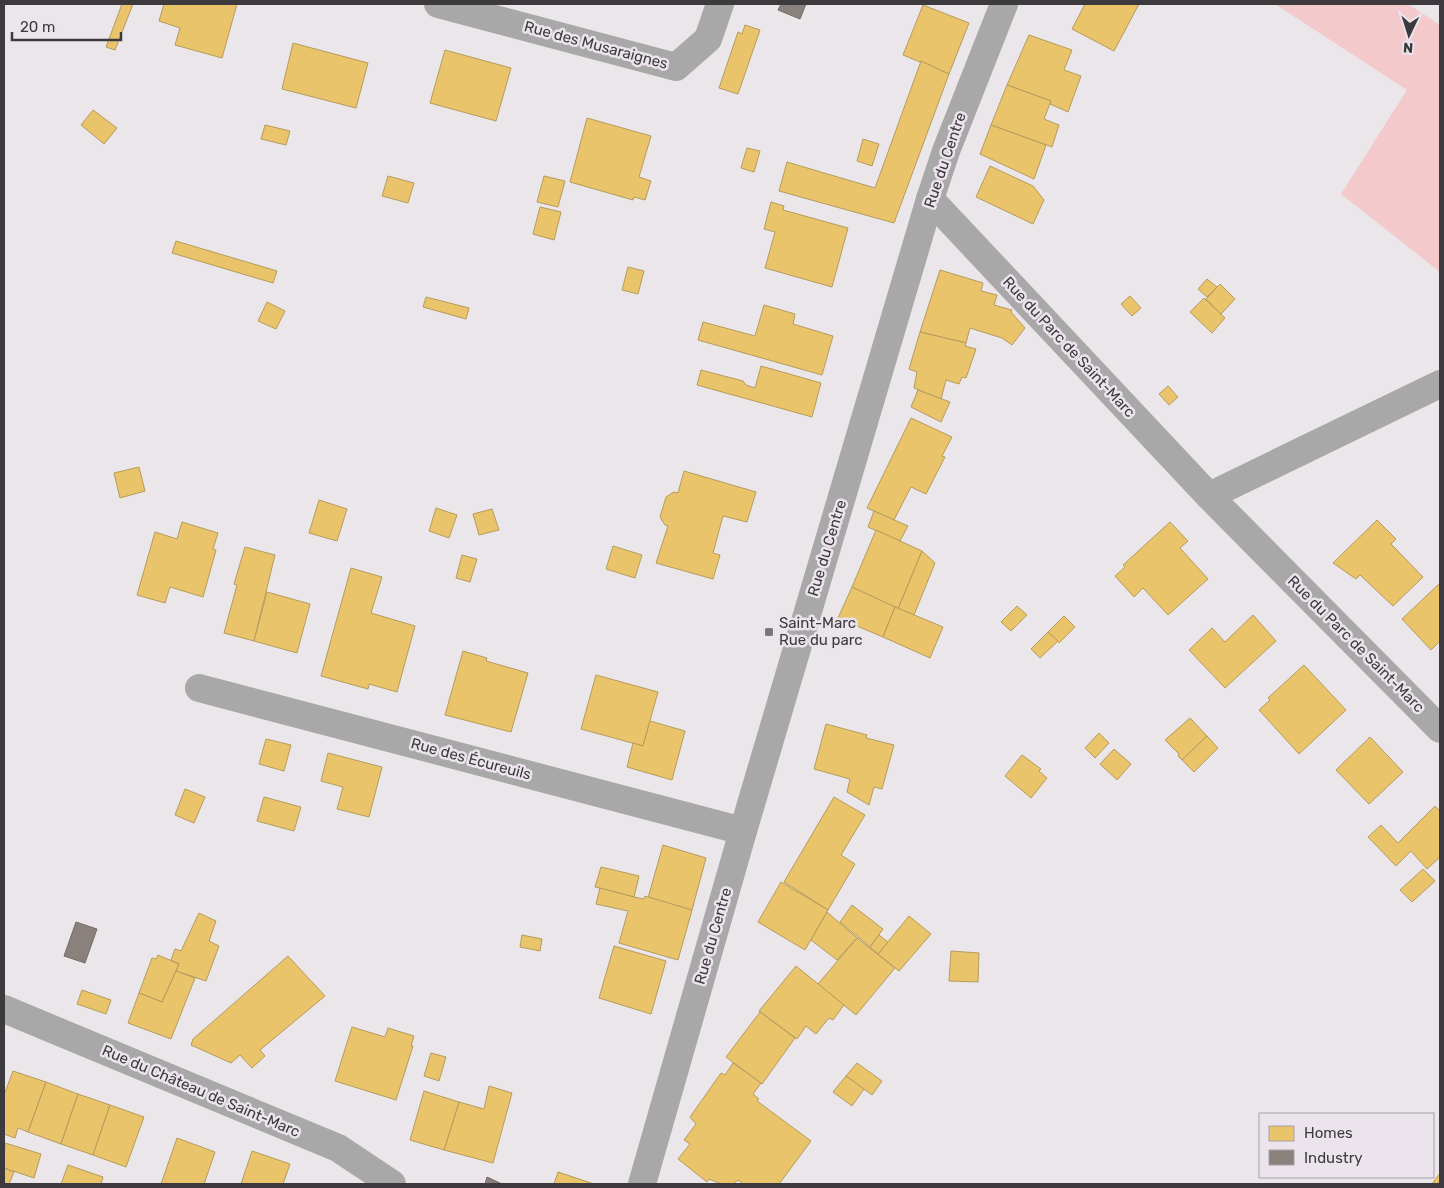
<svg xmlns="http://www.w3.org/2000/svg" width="1444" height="1188" font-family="Rubik,sans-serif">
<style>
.green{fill:#f3c9cc}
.homes{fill:#e9c46a;stroke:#b59b5d}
.industry{fill:#8a817c;stroke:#736c69}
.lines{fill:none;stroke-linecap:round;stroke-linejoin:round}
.street{stroke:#a9a8a9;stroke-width:28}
.poi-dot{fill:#7a767a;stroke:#ebe4ec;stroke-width:2}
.labels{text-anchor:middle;stroke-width:5;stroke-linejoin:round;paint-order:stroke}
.street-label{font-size:15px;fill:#3d3a3e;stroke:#ebe4ec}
.poi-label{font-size:15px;fill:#3d3a3e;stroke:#ebe4ec;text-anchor:start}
</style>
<rect width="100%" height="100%" fill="#eae6ea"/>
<path class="green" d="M1275,4h133l32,21v247l-99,-78 66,-104z"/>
<g class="homes">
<path d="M122,4h11l-18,46 -9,-3z"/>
<path d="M164,4h73l-15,54 -47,-13 5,-17 -21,-7z"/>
<path d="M1085,4h54l-25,47 -42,-22z"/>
<path d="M923,5l46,18 -20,51 -46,-19z"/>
<path d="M745,25l15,5 -22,64 -19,-6 19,-56 4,2z"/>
<path d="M1029,35l43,15 -8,20 17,6 -13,36 -18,-8 1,-3 -44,-16z"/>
<path d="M293,43l75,20 -12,45 -74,-19z"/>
<path d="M445,50l66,18 -15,53 -66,-18z"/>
<path d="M921,61l28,13 -55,149 -115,-32 8,-29 88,26z"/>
<path d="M1007,85l44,16 -7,18 15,6 -7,22 -61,-22z"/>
<path d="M93,110l24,18 -13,16 -23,-19z"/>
<path d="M587,118l64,18 -12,41 12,4 -6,19 -11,-3 -1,3 -63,-18z"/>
<path d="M265,125l25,6 -4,14 -25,-6z"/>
<path d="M991,125l55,20 -12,34 -54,-25z"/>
<path d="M863,139l16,5 -7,22 -15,-5z"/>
<path d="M747,148l13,3 -6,21 -13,-4z"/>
<path d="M990,166l43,20 11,14 -11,24 -57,-27z"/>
<path d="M388,176l26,7 -6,20 -26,-7z"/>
<path d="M544,176l21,5 -7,26 -21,-5z"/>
<path d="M771,202l13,4 -1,4 65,18 -16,59 -67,-19 10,-36 -11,-3z"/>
<path d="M540,207l21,5 -7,28 -21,-6z"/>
<path d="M176,241l101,30 -4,12 -101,-30z"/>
<path d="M628,267l16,4 -6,23 -16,-4z"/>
<path d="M940,270l43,13 -2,8 16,4 -3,10 18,5 -1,2 14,16 -13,17 -10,-7 -32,-10 -4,15 -46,-11z"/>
<path d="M1207,279l10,8 -10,10 -9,-8z"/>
<path d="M1220,284l15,15 -14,15 -15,-15z"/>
<path d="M1130,296l11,12 -9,8 -11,-12z"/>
<path d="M426,297l43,11 -3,11 -43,-12z"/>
<path d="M1204,298l21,20 -13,15 -22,-21z"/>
<path d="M267,302l18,9 -9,18 -18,-8z"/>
<path d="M764,305l31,9 -2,10 40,12 -11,39 -124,-35 5,-18 52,14z"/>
<path d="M920,332l46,11 -1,3 11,3 -10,29 -4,-1 -3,7 -13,-4 -5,19 -27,-11 3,-16 -8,-3z"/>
<path d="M761,366l60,17 -9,34 -115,-32 4,-15 42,11 3,4 9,3z"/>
<path d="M1168,386l10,11 -9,8 -10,-11z"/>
<path d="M918,390l32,12 -9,20 -30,-15z"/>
<path d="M911,418l41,19 -10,19 3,1 -19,37 -15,-7 -17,33 -27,-12z"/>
<path d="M139,467l6,24 -25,7 -6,-25z"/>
<path d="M684,471l72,21 -9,30 -24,-6 -10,37 7,2 -7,24 -57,-16 12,-37 -3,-1 -5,-8 6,-20 8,-5 4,1z"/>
<path d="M319,500l28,9 -10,32 -28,-8z"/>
<path d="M436,508l21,7 -8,23 -20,-7z"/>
<path d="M492,509l7,21 -20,5 -6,-21z"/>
<path d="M874,511l34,15 -8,15 -32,-14z"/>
<path d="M1377,520l19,19 -5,5 32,33 -30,29 -33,-31 -4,4 -23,-16z"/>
<path d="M182,522l36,11 -5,16 3,1 -13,47 -33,-10 -5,16 -28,-8 18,-63 22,7z"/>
<path d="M1170,522l18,19 -8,7 28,31 -40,36 -25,-27 -9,9 -19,-21 10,-9 -2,-2z"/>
<path d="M876,530l46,21 -24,58 -46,-22z"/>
<path d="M613,546l29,9 -7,23 -29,-9z"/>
<path d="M245,547l30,8 -21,86 -30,-8 13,-48 -3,-1z"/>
<path d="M922,551l13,12 -21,52 -16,-6z"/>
<path d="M462,555l15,4 -7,23 -14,-4z"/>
<path d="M351,568l31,9 -11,36 44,13 -18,66 -28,-8 -1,5 -47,-13z"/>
<path d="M1440,583v58l-9,9 -29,-31z"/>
<path d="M852,587l43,20 -12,30 -45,-19z"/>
<path d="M267,592l43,12 -13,49 -43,-12z"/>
<path d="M1017,606l10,9 -16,16 -10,-9z"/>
<path d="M895,607l48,20 -13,31 -47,-21z"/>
<path d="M1253,615l23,26 -51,47 -36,-38 23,-22 13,14z"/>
<path d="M1064,616l11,11 -16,16 -11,-11z"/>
<path d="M1048,632l10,9 -18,17 -9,-9z"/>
<path d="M463,651l24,7 -1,3 42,12 -17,59 -66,-17z"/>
<path d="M1304,665l42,45 -47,44 -40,-44 11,-10 -2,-2z"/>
<path d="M596,675l62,17 -15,54 -62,-17z"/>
<path d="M1190,718l17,18 -25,24 -4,-4 1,-2 -14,-14z"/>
<path d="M650,721l35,10 -13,49 -45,-13 6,-24 10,3z"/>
<path d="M826,724l41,11 -1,3 28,7 -12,44 -8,-2 -5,18 -22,-13 3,-13 -36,-10z"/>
<path d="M1099,733l10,10 -14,15 -10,-10z"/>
<path d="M1207,736l11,12 -24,24 -12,-12z"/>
<path d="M1370,737l33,35 -34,32 -33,-34z"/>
<path d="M266,739l25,6 -7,26 -25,-7z"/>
<path d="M1114,749l17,15 -14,16 -17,-16z"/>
<path d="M328,753l54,14 -13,50 -32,-8 6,-22 -22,-6z"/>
<path d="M1022,755l19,14 -2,2 8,7 -16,20 -26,-22z"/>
<path d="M185,789l20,8 -11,26 -19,-8z"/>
<path d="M264,797l37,10 -7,24 -37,-10z"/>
<path d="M834,797l31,18 -24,40 14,9 -27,46 -44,-28z"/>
<path d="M1435,806l5,5v46l-13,12 -16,-18 -15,15 -28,-29 13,-12 17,18z"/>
<path d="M663,845l43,13 -14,52 -44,-12z"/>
<path d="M601,867l38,9 -5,21 -39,-10z"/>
<path d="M1423,869l12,12 -23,21 -12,-12z"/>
<path d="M781,882l47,28 -23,40 -47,-28z"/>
<path d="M600,888l34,9 10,2 1,-3 47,14 -14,50 -59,-17 9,-32 -32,-7z"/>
<path d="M852,905l31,24 -13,18 -30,-25z"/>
<path d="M827,912l30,26 -20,22 -26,-20z"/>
<path d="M199,913l17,8 -7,20 10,5 -13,35 -30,-10 3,-7 -8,-4 4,-11 6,2z"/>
<path d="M909,916l22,18 -32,37 -21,-17z"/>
<path d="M522,935l20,4 -2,12 -20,-4z"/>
<path d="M879,935l9,7 -10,12 -8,-7z"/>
<path d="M857,938l38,30 -39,47 -38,-31z"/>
<path d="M614,946l52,15 -15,53 -52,-16z"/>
<path d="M951,951l28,2 -1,29 -29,-1z"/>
<path d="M158,955l21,9 -17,38 -23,-9 13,-35 4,1z"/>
<path d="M288,956l37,40 -65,54 5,6 -13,12 -12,-13 -9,8 -40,-18 2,-6z"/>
<path d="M796,966l48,39 -11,15 -4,-2 -13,16 -10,-8 -9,13 -38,-28z"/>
<path d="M176,971l19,7 -24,61 -43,-16 11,-30 23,9z"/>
<path d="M82,990l29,10 -5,14 -29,-10z"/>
<path d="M760,1012l35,26 -33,46 -36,-27z"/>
<path d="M352,1027l33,10 3,-9 26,8 -3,10h2l-17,54 -61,-19z"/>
<path d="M431,1053l15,4 -7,24 -15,-5z"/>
<path d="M733,1063l28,20 -8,11 6,5 -2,2 54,40 -32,43h-36l-5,-4 -4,4h-13l-12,-5 -2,3 -29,-23 12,-15 -6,-4 12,-16 -6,-7 31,-44 4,2z"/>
<path d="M857,1063l25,18 -10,14 -26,-19z"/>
<path d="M13,1071l33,11 -18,50 -10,-4 -3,10 -11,-4v-39z"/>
<path d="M846,1076l18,13 -12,17 -19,-14z"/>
<path d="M46,1082l32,12 -17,50 -33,-12z"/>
<path d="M489,1086l23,7 -19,70 -49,-13 15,-48 25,7z"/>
<path d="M424,1091l35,11 -15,48 -34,-10z"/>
<path d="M78,1094l32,11 -17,50 -32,-11z"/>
<path d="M110,1105l34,12 -18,50 -33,-12z"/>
<path d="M177,1138l38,14 -11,32h-43z"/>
<path d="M5,1143l36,11 -7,24 -30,-10z"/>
<path d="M252,1151l38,13 -7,20h-42z"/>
<path d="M68,1165l35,12 -2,7h-40z"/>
<path d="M4,1168l10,4 -5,12h-5z"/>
<path d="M558,1172l36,12h-40z"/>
<path d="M1440,1173v11h-8z"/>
</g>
<g class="industry">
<path d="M781,4h25l-6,15 -22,-9z"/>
<path d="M76,922l21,7 -12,34 -21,-7z"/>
<path d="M487,1177l15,7h-17z"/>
</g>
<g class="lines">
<g class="street">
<path d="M438,4l238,63 32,-28 12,-35"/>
<path d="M930,199l279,297 231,233"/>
<path d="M1209,496l231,-112"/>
<path d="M199,688l544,143"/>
<path d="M4,1009l334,139 54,36"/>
<path d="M642,1184l101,-353 187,-632 16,-48 58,-147"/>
</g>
</g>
<rect class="poi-dot" x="764" y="627" width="10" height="10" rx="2.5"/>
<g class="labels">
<g class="street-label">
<text transform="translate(596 45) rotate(15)" y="5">Rue des Musaraignes</text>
<text transform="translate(945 160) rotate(-71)" y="5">Rue du Centre</text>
<text transform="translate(1069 347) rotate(47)" y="5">Rue du Parc de Saint-Marc</text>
<text transform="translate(827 548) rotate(-73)" y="5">Rue du Centre</text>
<text transform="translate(1356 644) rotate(45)" y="5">Rue du Parc de Saint-Marc</text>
<text transform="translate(471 759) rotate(15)" y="5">Rue des Écureuils</text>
<text transform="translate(713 936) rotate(-74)" y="5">Rue du Centre</text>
<text transform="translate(201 1091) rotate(23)" y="5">Rue du Château de Saint-Marc</text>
</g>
<g class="poi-label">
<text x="779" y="628">Saint-Marc<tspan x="779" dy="17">Rue du parc</tspan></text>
</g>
</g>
<rect width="1444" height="1188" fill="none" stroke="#3d3a3e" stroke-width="10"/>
<rect x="1259" y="1113" width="175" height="65" fill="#ebe4ec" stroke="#a5a0a6"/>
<rect x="1269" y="1126" width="25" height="15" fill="#e9c46a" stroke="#a5a0a6"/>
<text x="1304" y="1138" font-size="15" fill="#3d3a3e">Homes</text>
<rect x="1269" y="1150" width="25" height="15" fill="#8a817c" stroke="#a5a0a6"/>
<text x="1304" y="1163" font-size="15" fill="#3d3a3e">Industry</text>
<g transform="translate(1409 35) rotate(184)" stroke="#ebe4ec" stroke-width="4" paint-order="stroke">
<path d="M0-4L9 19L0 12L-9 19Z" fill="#3d3a3e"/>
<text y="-8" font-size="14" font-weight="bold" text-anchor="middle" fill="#3d3a3e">N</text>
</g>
<path d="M12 32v8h109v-8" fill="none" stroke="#3d3a3e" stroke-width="2.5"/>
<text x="20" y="32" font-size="15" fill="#3d3a3e" stroke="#ebe4ec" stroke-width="4" paint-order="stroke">20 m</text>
</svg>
